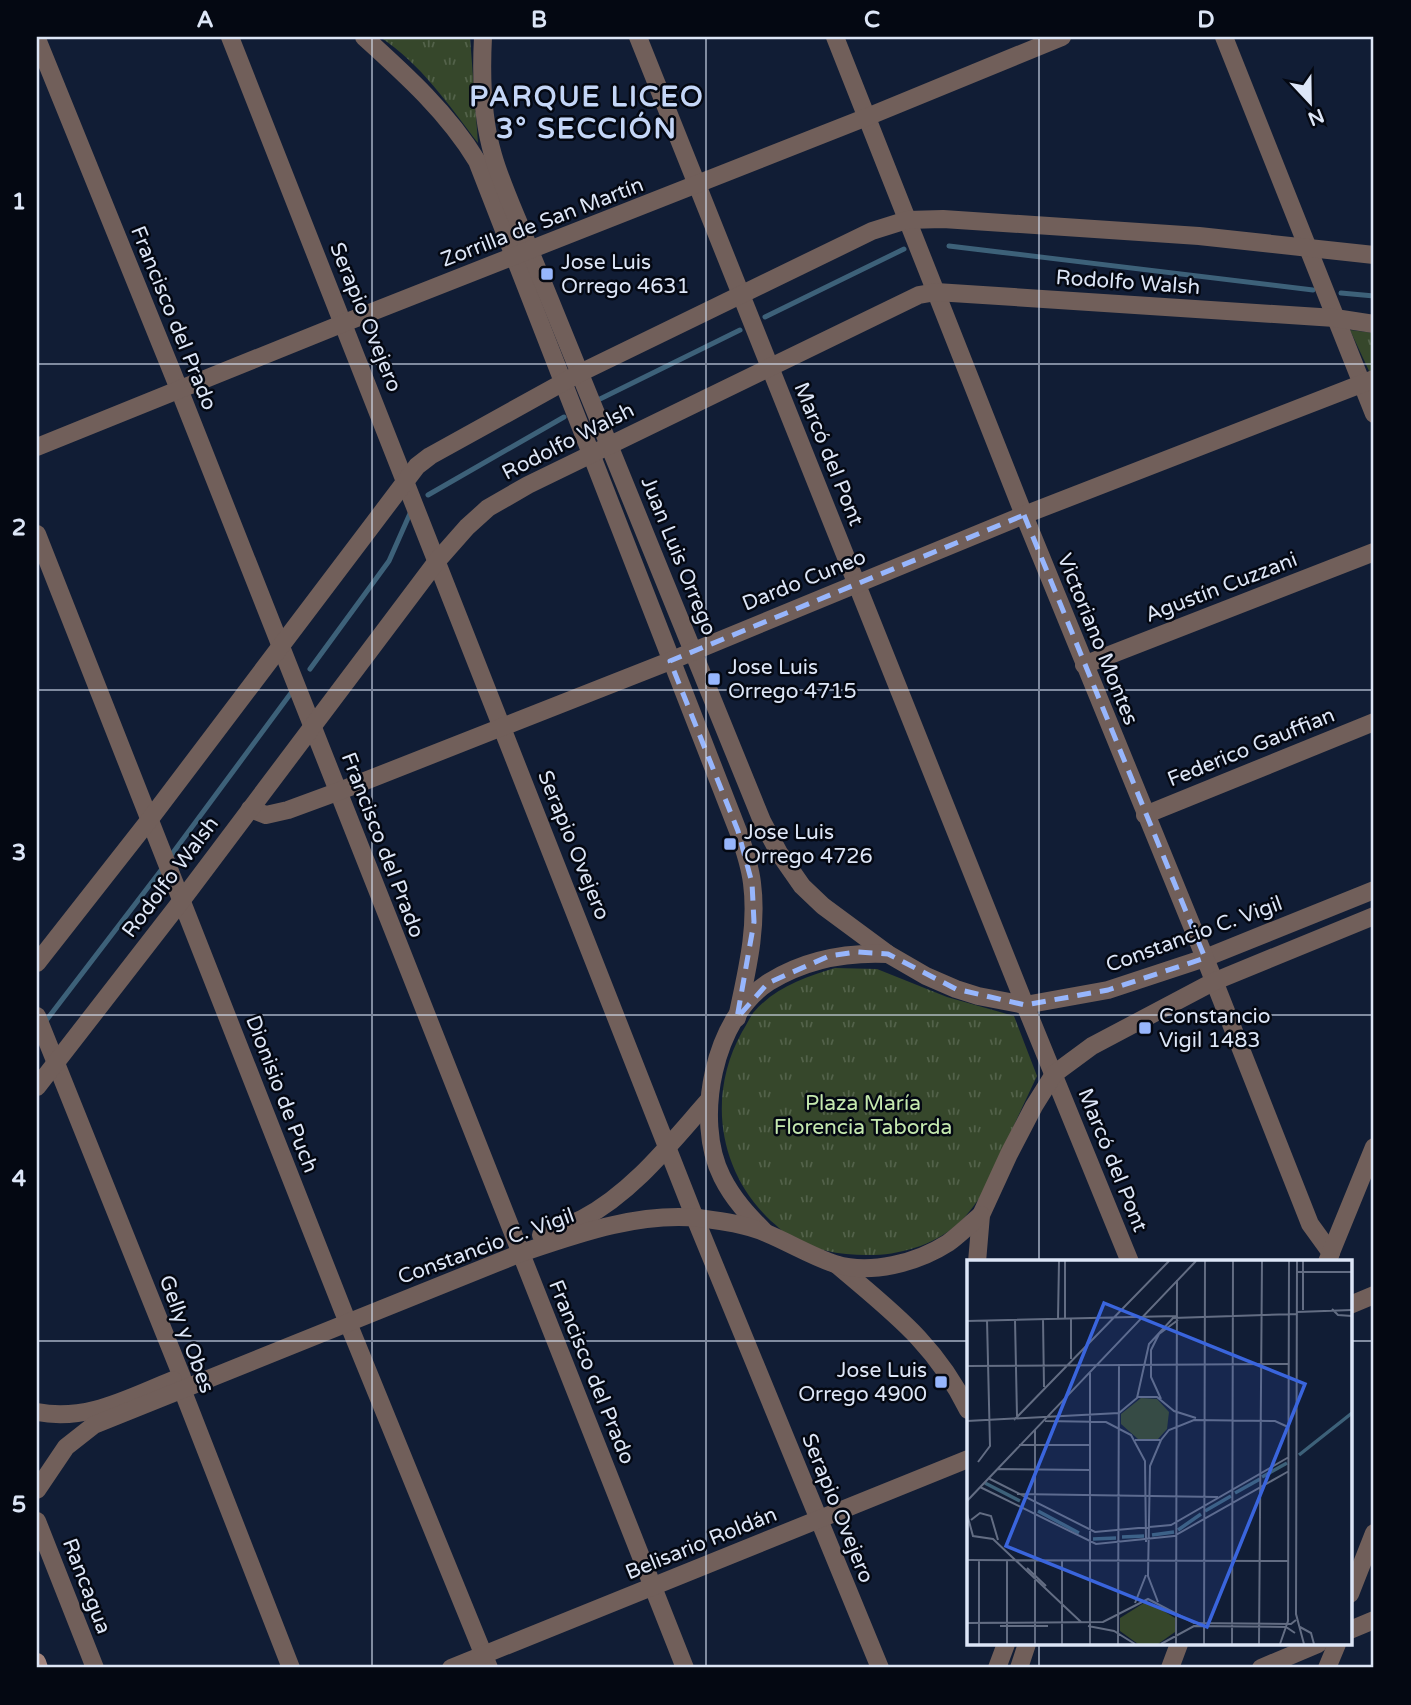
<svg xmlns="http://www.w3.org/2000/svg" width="1411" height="1705" font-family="'Varela Round',sans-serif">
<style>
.grass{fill:url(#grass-tufts)}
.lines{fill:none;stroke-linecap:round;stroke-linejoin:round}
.stream{stroke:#3d6179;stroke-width:5}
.street{stroke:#715f5a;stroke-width:18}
.secondary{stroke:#a2847c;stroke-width:18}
.marked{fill:none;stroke:#97b6fd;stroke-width:5;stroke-dasharray:14 9;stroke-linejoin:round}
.grid{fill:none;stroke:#dde6f7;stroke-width:2;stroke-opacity:0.55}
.poi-dot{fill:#97b6fd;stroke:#040812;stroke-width:2.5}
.labels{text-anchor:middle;stroke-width:5;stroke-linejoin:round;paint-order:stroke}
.street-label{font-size:21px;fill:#dde6f7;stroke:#040812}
.poi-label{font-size:21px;fill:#dde6f7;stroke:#040812;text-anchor:start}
.park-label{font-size:21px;fill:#c5e9af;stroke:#040812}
.district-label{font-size:28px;font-weight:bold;letter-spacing:2px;fill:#c4d6f7;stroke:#040812}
.inset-river{fill:none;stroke:#3d6179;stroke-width:3.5}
.inset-road{fill:none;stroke:#636d83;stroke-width:2}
.view{fill:#3a65dd;fill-opacity:0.15;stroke:#3a65dd;stroke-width:3.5}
.inset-edge{fill:none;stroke:#dde6f7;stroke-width:3.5}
.neatline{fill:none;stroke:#dde6f7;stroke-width:2.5}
.grid-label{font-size:23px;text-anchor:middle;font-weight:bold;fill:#dde6f7}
</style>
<defs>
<pattern id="grass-tufts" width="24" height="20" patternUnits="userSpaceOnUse" patternTransform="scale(1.75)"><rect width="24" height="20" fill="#36472b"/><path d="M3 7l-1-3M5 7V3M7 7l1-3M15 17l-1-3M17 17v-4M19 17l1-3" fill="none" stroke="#53624a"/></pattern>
</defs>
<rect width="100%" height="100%" fill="#111d35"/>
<g class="grass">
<path d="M380,37h90l8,106c-30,-39 -57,-79 -98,-106z"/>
<path d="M1350,330l24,3v39l-4,1z"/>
<path d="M835,968l42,1 70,28 67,19 23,60c-9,19 -18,38 -27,58 -14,31 -24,62 -49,87 -23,22 -56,33 -87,34 -29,1 -62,-4 -87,-20 -5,-4 -11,-10 -16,-14 -53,-50 -64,-126 -29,-189 4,-6 7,-13 11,-19 21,-25 52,-36 82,-45z"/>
</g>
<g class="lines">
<g class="stream">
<path d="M949,246l364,44"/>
<path d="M1341,293l33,3"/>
<path d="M765,317l139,-68"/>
<path d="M600,399l140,-69"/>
<path d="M428,495l136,-78"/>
<path d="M310,669l79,-108 23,-52"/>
<path d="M172,854l122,-165"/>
<path d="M45,1022l117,-153"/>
</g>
<g class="street">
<path d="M230,37l465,1181 185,450"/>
<path d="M364,37c42,38 84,76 113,124l261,670c6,17 12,35 14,52 6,46 -6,91 -15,135"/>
<path d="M483,37c-2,38 -1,81 10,118 9,32 25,64 37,96l232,570 17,32 23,33 21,20 65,48 38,22 30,13 22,7 47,9 83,-15 97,-32 169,-68"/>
<path d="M638,37l387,968 105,257"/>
<path d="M835,37l189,478 181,443 105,266 21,29"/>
<path d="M1224,37l150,377"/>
<path d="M37,39l142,350 506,1279"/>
<path d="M37,447l307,-124 523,-206 195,-80"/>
<path d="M37,534l307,779 145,355"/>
<path d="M1084,665l290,-113"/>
<path d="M250,809l16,6 22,-5 49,-18 333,-131 354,-146 350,-136"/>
<path d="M1145,815l229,-93"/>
<path d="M37,963l113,-144 267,-353 13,-10 150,-83 292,-142 35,-11 36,-1 256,17 175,19"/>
<path d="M37,1016l145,361v12l109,279"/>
<path d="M37,1087l145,-187 255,-339 30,-34 21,-19 40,-23 391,-190 17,-3 399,26 39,6"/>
<path d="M765,1232c-17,-17 -32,-33 -43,-55 -29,-57 -8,-160 47,-195 37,-23 76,-30 119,-28"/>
<path d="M541,1235c13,-5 28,-10 41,-16 51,-27 88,-75 126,-118"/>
<path d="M977,1262l4,-47 28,-61 25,-48 20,-32 38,-28 121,-64 161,-66"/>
<path d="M1327,1262l47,-115"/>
<path d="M837,1265c55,47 98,78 131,145"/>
<path d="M1350,1305l24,-10"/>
<path d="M37,1412c49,10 91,-14 136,-32"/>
<path d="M37,1490l29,-43 28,-22 427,-172c56,-19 117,-41 178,-35 22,3 46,6 67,15 24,10 45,23 69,31 35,11 82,-1 113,-21 11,-8 22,-19 33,-28"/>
<path d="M37,1521l58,147"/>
<path d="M1350,1594l24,-61"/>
<path d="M1350,1630l24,-10"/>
<path d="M451,1668l517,-209"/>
<path d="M997,1668l9,-24"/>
<path d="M1019,1668l8,-24"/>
<path d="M1170,1668l9,-24"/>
<path d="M1261,1668l57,-24"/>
<path d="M1327,1668l10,-24"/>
</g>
<path class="secondary" d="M37,1662l2,6"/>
</g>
<path class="marked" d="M1024,515l181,443 -97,32 -83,15 -69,-16 -68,-35 -31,-2 -28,4 -61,27 -31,35 17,-96 -2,-39 -14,-52 -68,-170z"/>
<path class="grid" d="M372,37v1631M706,37v1631M1039,37v1225M37,364h1337M37,690h1337M37,1015h1337M37,1341h931M1350,1341h24M1039,1644v24"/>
<g class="poi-dot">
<rect x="540" y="267" width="14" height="14" rx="3.5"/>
<rect x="707" y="672" width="14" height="14" rx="3.5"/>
<rect x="723" y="837" width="14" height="14" rx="3.5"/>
<rect x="1138" y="1021" width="14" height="14" rx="3.5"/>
<rect x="934" y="1375" width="14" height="14" rx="3.5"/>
</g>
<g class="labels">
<g class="street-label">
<text transform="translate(542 222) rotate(-21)" y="7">Zorrilla de San Martín</text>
<text transform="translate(1128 282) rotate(4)" y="7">Rodolfo Walsh</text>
<text transform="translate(366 317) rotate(68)" y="7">Serapio Ovejero</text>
<text transform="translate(174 318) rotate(68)" y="7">Francisco del Prado</text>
<text transform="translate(568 441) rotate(-27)" y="7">Rodolfo Walsh</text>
<text transform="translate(829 454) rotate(68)" y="7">Marcó del Pont</text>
<text transform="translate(679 556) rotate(68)" y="7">Juan Luis Orrego</text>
<text transform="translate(804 580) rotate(-22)" y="7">Dardo Cuneo</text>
<text transform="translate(1221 587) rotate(-21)" y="7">Agustín Cuzzani</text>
<text transform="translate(1098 639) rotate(68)" y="7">Victoriano Montes</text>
<text transform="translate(1251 747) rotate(-22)" y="7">Federico Gauffian</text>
<text transform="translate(383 845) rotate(69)" y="7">Francisco del Prado</text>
<text transform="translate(574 845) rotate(68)" y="7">Serapio Ovejero</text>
<text transform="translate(170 877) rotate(-53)" y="7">Rodolfo Walsh</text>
<text transform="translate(1194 934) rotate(-20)" y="7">Constancio C. Vigil</text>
<text transform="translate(282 1094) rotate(69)" y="7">Dionisio de Puch</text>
<text transform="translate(1113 1160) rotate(68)" y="7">Marcó del Pont</text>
<text transform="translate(486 1246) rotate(-20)" y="7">Constancio C. Vigil</text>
<text transform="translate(187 1334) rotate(70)" y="7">Gelly y Obes</text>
<text transform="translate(592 1372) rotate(68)" y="7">Francisco del Prado</text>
<text transform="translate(838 1508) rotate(68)" y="7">Serapio Ovejero</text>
<text transform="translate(701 1543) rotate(-22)" y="7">Belisario Roldán</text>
<text transform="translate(87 1586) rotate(69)" y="7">Rancagua</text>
</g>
<g class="poi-label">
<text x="561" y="269">Jose Luis<tspan x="561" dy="24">Orrego 4631</tspan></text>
<text x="728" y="674">Jose Luis<tspan x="728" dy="24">Orrego 4715</tspan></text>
<text x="744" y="839">Jose Luis<tspan x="744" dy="24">Orrego 4726</tspan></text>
<text x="1159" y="1023">Constancio<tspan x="1159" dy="24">Vigil 1483</tspan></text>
<text x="927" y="1377" text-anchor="end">Jose Luis<tspan x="927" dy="24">Orrego 4900</tspan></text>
</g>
<g class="park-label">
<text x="863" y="1110">Plaza María<tspan x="863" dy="24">Florencia Taborda</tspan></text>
</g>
<g class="district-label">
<text x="587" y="106">PARQUE LICEO<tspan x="587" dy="32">3° SECCIÓN</tspan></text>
</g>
</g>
<g transform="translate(967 1260)">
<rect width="385" height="385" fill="#111d35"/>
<path d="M174,138l16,1 12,13 -2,17 -9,10h-20l-17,-15v-10zM180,341l28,17v14l-17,12h-20l-18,-13v-13z" fill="#36472b"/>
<path class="inset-river" d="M332,195l53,-42M295,217l25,-14M18,223l35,18M268,233l25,-14M71,251l41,22M238,251l26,-15M211,270l23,-16M185,275l22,-3M155,277l22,-1M126,279l23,-1"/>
<path class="inset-road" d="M330,1l-1,353 8,30M330,12h55M365,49l6,6 14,1M336,50v-49M330,52l55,-2M104,58v41M76,59l1,68M91,59l1,-58M98,59v-58M48,60l2,96M0,61l209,-5M0,106l322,-2M123,113v271M171,137h19l17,14 22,7M194,139l-10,-22v-27l8,-16 19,-14M47,160l155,-159M0,161l152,-8 18,-15 12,-54 24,-26 124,-4M78,161l61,1 25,13 14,26 1,81M168,180h25M52,185h72M11,202l12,-16 -3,-126M30,209l94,1M21,218l107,54 76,-7 118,-68M13,227l116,57 78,-8 115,-65M50,234l201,3M0,241l229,-240M0,254l6,22 20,3 88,83M4,260l9,-7 11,3 7,24M0,300l322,1M60,308l19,18M191,342l-10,-26 2,-110 11,-26 8,-10 25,-10 81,1 13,6M168,343l11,-28M0,363l136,-1 45,-23 46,24 97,1 5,-4M33,366h48M121,366l26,5 21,13M333,367l11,6 3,11M12,384v-84M40,384v-84M68,384v-214M95,384v-84M151,384l1,-280M194,384l33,-18 92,1 9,6M209,384l1,-364M237,384l1,-383M265,384l1,-383M292,384l3,-383M313,384l8,-23 1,-360"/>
<path class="view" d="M137,43l201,81 -98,243 -201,-81z"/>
<rect width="385" height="385" class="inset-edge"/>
</g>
<rect width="1411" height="1705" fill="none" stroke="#040812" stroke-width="77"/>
<g transform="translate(1310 102) rotate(158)" stroke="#040812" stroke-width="5" paint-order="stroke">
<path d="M0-5L12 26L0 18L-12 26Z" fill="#dde6f7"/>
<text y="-10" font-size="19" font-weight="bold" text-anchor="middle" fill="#dde6f7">N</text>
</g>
<rect x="38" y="38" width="1334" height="1628" class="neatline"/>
<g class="grid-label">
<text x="205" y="27">A</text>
<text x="539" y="27">B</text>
<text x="872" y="27">C</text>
<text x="1206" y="27">D</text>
<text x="19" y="209">1</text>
<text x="19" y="535">2</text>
<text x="19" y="860">3</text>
<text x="19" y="1186">4</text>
<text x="19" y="1512">5</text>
</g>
</svg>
